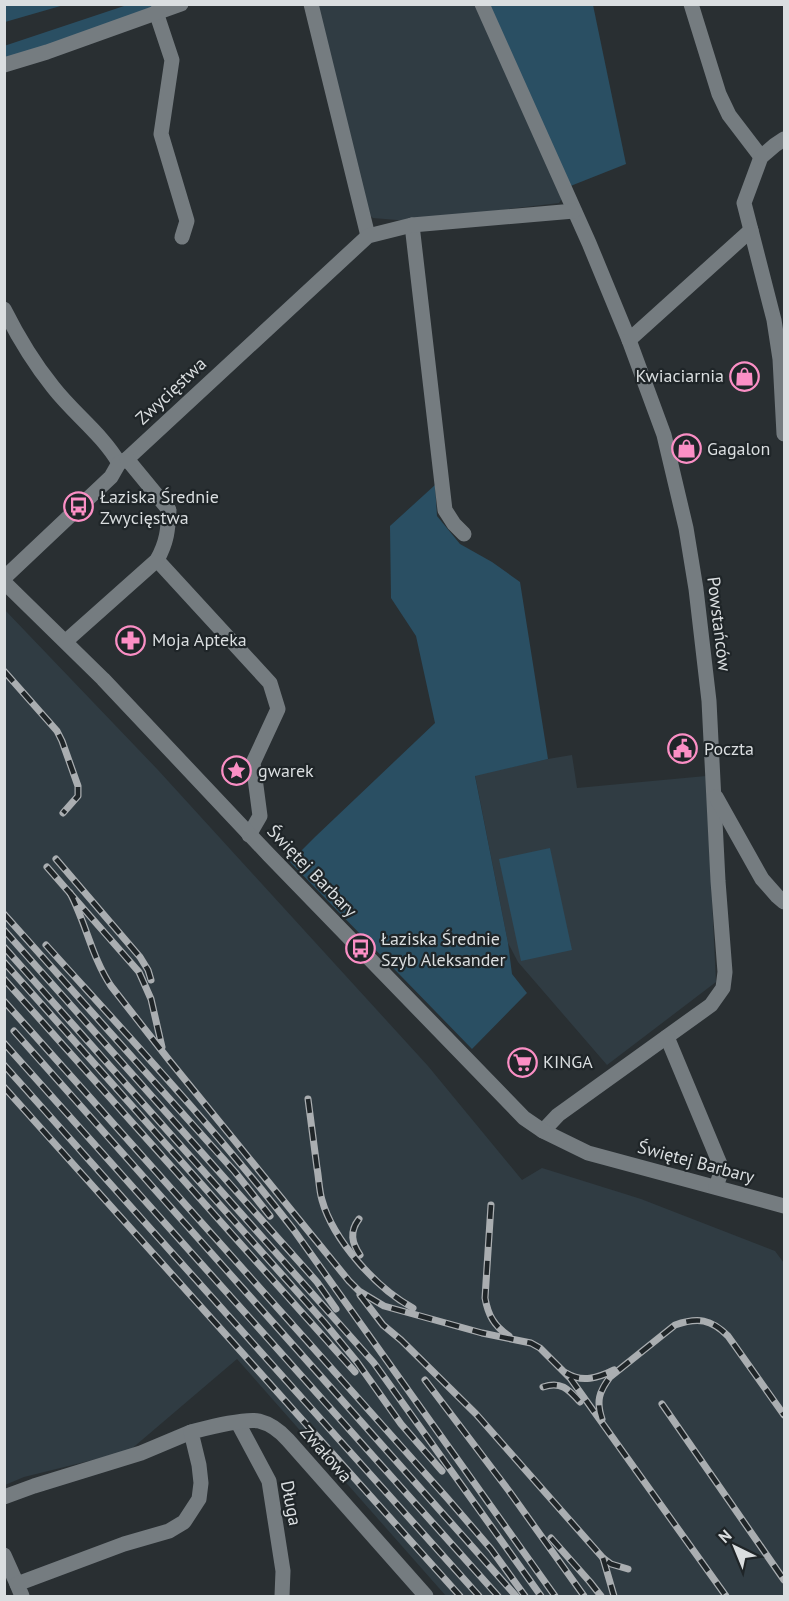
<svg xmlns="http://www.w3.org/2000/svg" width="789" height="1601" font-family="'PT Sans',sans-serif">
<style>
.built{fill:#303c43}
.green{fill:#2a4f63}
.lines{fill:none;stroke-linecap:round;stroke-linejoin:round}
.minor{stroke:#757c80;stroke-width:15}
.rail-casing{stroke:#aaaeb1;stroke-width:7}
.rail{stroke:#1f2528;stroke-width:4.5;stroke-dasharray:14;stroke-linecap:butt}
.labels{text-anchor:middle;stroke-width:4.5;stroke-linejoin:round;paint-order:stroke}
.poi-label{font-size:18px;fill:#dadee0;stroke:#1f2528;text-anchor:start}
.street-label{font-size:18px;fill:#dadee0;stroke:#1f2528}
</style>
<rect width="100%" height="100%" fill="#292f32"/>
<g class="built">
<path d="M318,5h161l84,192 -4,6 -150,18 -36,-3 -5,-4z"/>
<path d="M4,609l154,161 270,296 94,114 20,-12 99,31 134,52 9,12v333h-338l-209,-237 -108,92 -105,26 -19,8z"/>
<path d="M572,755l5,33 129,-12 10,206 -109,83 -89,-103 -10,-19 -33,-168 73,-16z"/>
</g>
<g class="green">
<path d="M5,4h59v1l-59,17z"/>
<path d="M127,5h44l-166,55 -1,-14z"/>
<path d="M490,5h103l33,159 -58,23z"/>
<path d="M435,485l2,31 23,28 32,18 28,20 28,177 -73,17 33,167 4,31 15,19 -55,56 -182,-187 25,-25 120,-114 -19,-87 -25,-38 -1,-72z"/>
<path d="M550,848l22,102 -51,11 -22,-102z"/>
</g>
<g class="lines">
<g class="minor">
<path d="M311,4l57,232"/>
<path d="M482,4l107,239 40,97 35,95 22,93 10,61 13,112 9,180 7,91 -2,16 -12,17 -153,110 -15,16"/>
<path d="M691,4l28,90 10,21 32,42"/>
<path d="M156,12l16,48 -11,74 26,87 -5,16"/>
<path d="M4,65l43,-13 134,-48"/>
<path d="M784,139l-9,6 -14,12 -17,46 30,117 6,39 4,75"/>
<path d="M412,225l33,285 9,14 10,10"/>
<path d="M4,309c14,28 29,53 49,78 21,27 49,47 66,76"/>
<path d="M629,340l122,-110"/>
<path d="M157,560l113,123 8,26 -25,54 7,53 -11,19"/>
<path d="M4,578l107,-101 8,-14 8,-4 241,-223 44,-11 162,-14"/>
<path d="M4,582l99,97 166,176 255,263 19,13 45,22 196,53"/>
<path d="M66,641l91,-81c10,-18 11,-30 12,-50l-42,-51"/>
<path d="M716,797l46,82 15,17 7,6"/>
<path d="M667,1037l55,132 -6,18"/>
<path d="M238,1423l31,58 14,90 -1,25"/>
<path d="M4,1497l30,-11 107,-33 50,-21"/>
<path d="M4,1555l13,29"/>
<path d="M22,1596l-5,-12 107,-40 45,-13 15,-9 15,-23 2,-16 -2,-18 -8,-33c16,-4 53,-14 68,-11 12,3 21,10 29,19l138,156"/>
</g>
<defs>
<g id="rail">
<path d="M4,671l53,60 5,10 16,45v10l-15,17"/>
<path d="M56,859l84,98 8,13 3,10"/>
<path d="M47,867l92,105 12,27 11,48"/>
<path d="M70,893c16,30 22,65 41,93l58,74 180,221 10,10 25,15 98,27 49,10 9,5 30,30 156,218"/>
<path d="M4,914l231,258 35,44"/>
<path d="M4,930l313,352 19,27"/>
<path d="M46,945c84,93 170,185 247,284l262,367"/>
<path d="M4,947l370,416 167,233"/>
<path d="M4,962l320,360 33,40 44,62 41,47"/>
<path d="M4,979l351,393"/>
<path d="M4,1001l444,498 43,50 34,47"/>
<path d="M14,1031l502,565"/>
<path d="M4,1043l494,553"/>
<path d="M4,1065l475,531"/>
<path d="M4,1087l456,509"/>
<path d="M308,1099c3,23 6,46 9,69 2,11 2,22 5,32 11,40 55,89 91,108"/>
<path d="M491,1205l-6,93c3,17 9,28 24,38"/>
<path d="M359,1219c-10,13 -7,24 1,36"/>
<path d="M360,1295l23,30 18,15 75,74 127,144 8,6 17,5"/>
<path d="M566,1373c16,10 32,5 48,-3"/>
<path d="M425,1380l84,111 75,105"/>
<path d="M543,1387c18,-6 25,2 37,15"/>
<path d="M662,1404l122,176"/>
<path d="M602,1419c-6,-18 -3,-27 8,-42l65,-52c23,-8 36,-6 53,11l56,79"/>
<path d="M551,1538l39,44 11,14"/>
<path d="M603,1558l11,38"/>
</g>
</defs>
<use href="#rail" class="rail-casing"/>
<use href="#rail" class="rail"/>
</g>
<defs>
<symbol id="shop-ring" viewBox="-11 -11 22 22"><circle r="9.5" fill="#1f2528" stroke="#fb8fc5" stroke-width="1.5"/><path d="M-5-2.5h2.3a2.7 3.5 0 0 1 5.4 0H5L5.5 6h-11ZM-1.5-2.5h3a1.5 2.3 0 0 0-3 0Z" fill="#fb8fc5"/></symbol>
<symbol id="bus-ring" viewBox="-11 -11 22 22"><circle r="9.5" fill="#1f2528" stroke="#fb8fc5" stroke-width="1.5"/><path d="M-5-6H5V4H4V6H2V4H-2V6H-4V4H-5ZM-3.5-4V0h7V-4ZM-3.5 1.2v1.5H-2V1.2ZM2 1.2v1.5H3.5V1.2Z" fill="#fb8fc5"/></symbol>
<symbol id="pharmacy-ring" viewBox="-11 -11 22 22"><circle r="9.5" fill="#1f2528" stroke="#fb8fc5" stroke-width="1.5"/><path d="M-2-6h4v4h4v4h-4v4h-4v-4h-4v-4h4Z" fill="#fb8fc5"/></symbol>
<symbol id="civic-ring" viewBox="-11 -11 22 22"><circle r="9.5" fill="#1f2528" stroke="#fb8fc5" stroke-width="1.5"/><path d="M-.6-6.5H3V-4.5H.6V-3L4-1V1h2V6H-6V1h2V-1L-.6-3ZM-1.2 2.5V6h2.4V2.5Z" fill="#fb8fc5"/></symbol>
<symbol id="sight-ring" viewBox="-11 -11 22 22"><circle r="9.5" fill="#1f2528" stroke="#fb8fc5" stroke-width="1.5"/><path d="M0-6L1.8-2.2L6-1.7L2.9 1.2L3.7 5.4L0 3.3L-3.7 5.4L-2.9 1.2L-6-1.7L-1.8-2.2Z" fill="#fb8fc5"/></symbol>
<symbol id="supermarket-ring" viewBox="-11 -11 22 22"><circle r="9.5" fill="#1f2528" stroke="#fb8fc5" stroke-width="1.5"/><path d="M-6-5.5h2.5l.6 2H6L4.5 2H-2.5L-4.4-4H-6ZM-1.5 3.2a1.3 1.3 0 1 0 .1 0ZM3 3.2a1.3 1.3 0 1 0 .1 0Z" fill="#fb8fc5"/></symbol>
</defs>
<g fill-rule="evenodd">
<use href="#shop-ring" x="728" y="360" width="33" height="33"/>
<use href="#shop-ring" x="670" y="432" width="33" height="33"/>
<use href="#bus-ring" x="62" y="490" width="33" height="33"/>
<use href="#pharmacy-ring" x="114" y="624" width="33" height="33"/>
<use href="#civic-ring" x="666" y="732" width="33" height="33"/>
<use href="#sight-ring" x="220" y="754" width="33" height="33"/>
<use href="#bus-ring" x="344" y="932" width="33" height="33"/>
<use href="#supermarket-ring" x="506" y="1046" width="33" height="33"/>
</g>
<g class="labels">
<g class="poi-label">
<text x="724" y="382" text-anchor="end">Kwiaciarnia</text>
<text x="707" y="455">Gagalon</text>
<text x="100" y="503">Łaziska Średnie<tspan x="100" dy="21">Zwycięstwa</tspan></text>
<text x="152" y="646">Moja Apteka</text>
<text x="704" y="755">Poczta</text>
<text x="258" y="777">gwarek</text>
<text x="381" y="945">Łaziska Średnie<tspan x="381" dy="21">Szyb Aleksander</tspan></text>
<text x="543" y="1068">KINGA</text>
</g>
<g class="street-label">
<text transform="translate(171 391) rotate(-43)" y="6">Zwycięstwa</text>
<text transform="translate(719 624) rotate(83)" y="6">Powstańców</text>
<text transform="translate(312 871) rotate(46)" y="6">Świętej Barbary</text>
<text transform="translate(696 1162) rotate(15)" y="6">Świętej Barbary</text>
<text transform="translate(326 1454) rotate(49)" y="6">Zwałowa</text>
<text transform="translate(291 1503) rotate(79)" y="6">Długa</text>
</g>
</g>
<rect width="789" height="1601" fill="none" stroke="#dadee0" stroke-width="12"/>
<g transform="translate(735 1547) rotate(317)" stroke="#1f2528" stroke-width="4.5" paint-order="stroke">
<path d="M0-4.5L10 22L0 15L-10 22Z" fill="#dadee0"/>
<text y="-9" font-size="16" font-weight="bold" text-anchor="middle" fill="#dadee0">N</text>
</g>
</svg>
